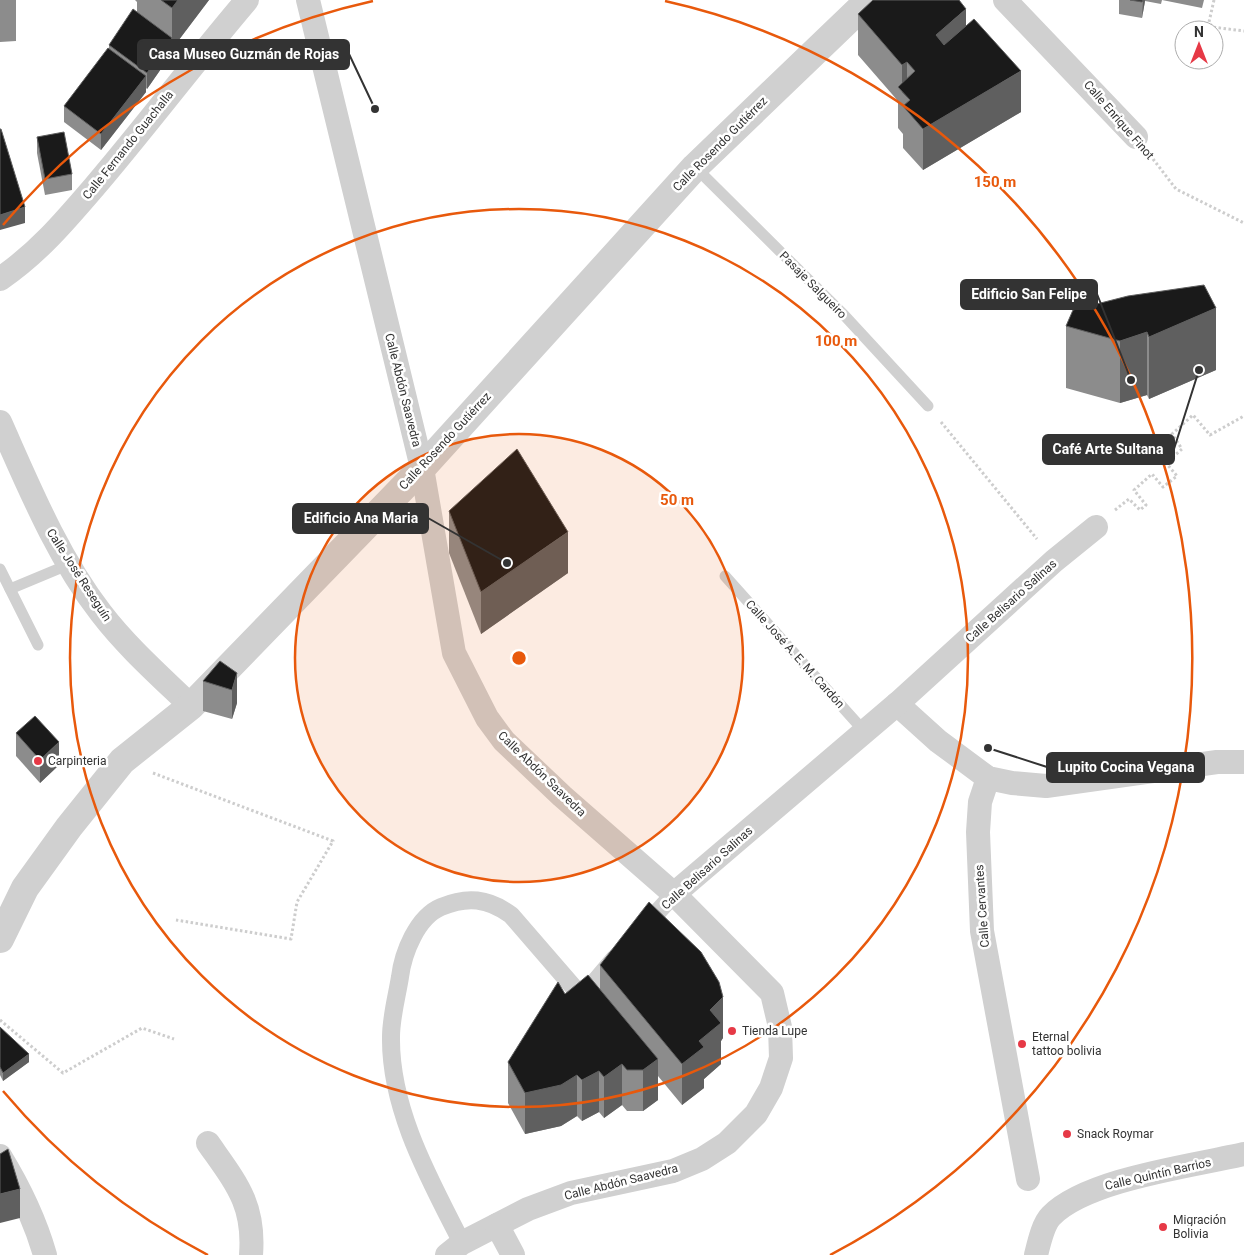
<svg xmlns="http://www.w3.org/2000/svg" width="1244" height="1255" font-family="Roboto,sans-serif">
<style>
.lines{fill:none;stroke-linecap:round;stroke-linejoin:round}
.path{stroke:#cdcdcd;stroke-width:3;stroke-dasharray:2.5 2.5;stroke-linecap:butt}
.service{stroke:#d0d0d0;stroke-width:11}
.pedestrian{stroke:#d0d0d0;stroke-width:18}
.minor{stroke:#d0d0d0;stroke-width:24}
.tertiary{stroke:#d0d0d0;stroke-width:28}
.wall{fill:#8c8c8c}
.shaded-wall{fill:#5f5f5f}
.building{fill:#1a1a1a;stroke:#5f5f5f}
.ring{fill:none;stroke:#e8590c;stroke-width:2.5}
.poi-dot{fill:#e63946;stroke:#fff;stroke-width:2}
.labels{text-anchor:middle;stroke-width:5;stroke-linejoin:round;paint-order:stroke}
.street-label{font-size:12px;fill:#333;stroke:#fff}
.poi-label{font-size:12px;fill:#333;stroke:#fff;text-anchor:start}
.centre{fill:#e8590c;stroke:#fff;stroke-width:2.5}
.ring-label{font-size:15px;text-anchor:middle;font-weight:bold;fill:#e8590c;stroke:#fff;stroke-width:5;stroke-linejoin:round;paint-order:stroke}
.leader{fill:none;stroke:#333;stroke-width:2}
.callout-dot{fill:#333;stroke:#fff;stroke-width:2}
.callout{fill:#333;stroke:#333;stroke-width:2}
.callout-label{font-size:14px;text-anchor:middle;font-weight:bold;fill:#fff}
</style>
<rect width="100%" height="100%" fill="#fff"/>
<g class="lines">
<g class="path">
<path d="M1214,0l-5,22 3,5 32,4"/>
<path d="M1153,159l23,30 68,34"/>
<path d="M941,422l96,117"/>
<path d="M1115,510l14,-11 11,11 6,-5 -12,-15 18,-16 11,13 14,-11 -11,-13 16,-14 -10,-15 21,-19 17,20 34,-19"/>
<path d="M153,773l180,68 -36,61 -6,37 -115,-19"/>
<path d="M0,1020l63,53 79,-45 32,11"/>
</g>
<g class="service">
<path d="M695,167l149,148 84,91"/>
<path d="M0,569l38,76"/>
<path d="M725,576l139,155"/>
<path d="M10,589l60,-25"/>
</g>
<g class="pedestrian">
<path d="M643,928l31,-34"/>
<path d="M462,1243c-32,-63 -72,-133 -71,-206 0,-20 6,-41 9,-60 3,-24 17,-60 41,-70 26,-11 47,-9 70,8l71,82 33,-39"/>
</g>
<g class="minor">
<path d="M308,0l114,468 32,185 33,65 17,23 58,55 112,98 98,99 8,34 1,31 -10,30 -15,26 -29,29 -25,16 -29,12 -102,22 -43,16 -66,34 -15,12"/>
<path d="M1005,0l131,137"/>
<path d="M0,279c38,-26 65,-58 95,-93 52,-61 100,-125 152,-186"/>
<path d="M0,422c29,65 57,134 101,191 26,34 59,63 90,93"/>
<path d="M897,704l41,37 50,37 24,5 34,3 171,-24h27"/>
<path d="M988,778l-8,24 -2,30 4,99 46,248"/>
<path d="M674,894l223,-190 157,-143 42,-34"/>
<path d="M208,1143c28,40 47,61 43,112"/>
<path d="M0,1156c19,31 35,64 45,99"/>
<path d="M497,1225l16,30"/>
<path d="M1036,1255c3,-12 7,-31 15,-39 36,-37 142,-50 193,-62"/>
</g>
<path class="tertiary" d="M0,939l25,-51 44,-61 53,-66 69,-55 231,-238 273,-301 174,-167"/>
</g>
<g class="wall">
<path d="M0,0h16v41l-16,1z"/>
<path d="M135,0h74l-37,49v4l-25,36 -1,-1v4l-45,58 -37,-28v-16l45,-58v-3l28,-33v-10z"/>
<path d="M1119,0h85l-2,8 -40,-8 -1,4 -16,-3 -3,17 -23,-4z"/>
<path d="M858,14l108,11 55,87 -98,58 -20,-22v-14l-5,-6v-27l-40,-46z"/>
<path d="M37,137l35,37v16l-27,5 -8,-42z"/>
<path d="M1216,308v62l-67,29 -2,-4 -27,8 -54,-15v-62z"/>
<path d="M449,511l119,62 -87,61 -32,-81z"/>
<path d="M220,661l17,42 -5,16 -29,-8v-30z"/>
<path d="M16,733l43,32 -19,18 -24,-27z"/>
<path d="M600,965l123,73 -2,3v23l-17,15v9l-22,17 -24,-29v24l-15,11h-16l-5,-6 -18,13 -5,-6 -17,9 -5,-5 -16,10 -36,8 -17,-31v-41l57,-68 35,-5z"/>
<path d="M0,1027l29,35 -26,19 -3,-6z"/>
</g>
<g class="shaded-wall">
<path d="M178,0h31l-37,49v-41z"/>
<path d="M1143,0h2v1l-3,17z"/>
<path d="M966,9v41l-30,27v-42z"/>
<path d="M172,38v15l-25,36v-16z"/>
<path d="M907,62v35l-5,-5v-27z"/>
<path d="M1021,71v41l-98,58v-41z"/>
<path d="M146,76v16l-45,58v-16z"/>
<path d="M25,207v16l-25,7v-15z"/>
<path d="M1216,308v62l-67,29v-62z"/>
<path d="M1147,332v63l-27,8v-62z"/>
<path d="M568,532v41l-87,61v-42z"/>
<path d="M237,673v30l-5,16v-29z"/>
<path d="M59,742v23l-19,18v-23z"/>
<path d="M723,997v41l-2,3v23l-17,15v9l-22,17v-41l17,-23 11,-31z"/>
<path d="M29,1054v8l-26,19v-8z"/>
<path d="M658,1059v41l-15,11v-41z"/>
<path d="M622,1064v41l-18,13v-41z"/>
<path d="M599,1071v41l-17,9v-41z"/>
<path d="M577,1075v41l-16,10 -36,8v-41z"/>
<path d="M20,1189v29l-20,5v-29z"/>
</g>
<g class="building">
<path d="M161,0h17l-6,8z"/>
<path d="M873,0h86l7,9 -30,26 8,10 30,-26 47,52 -98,58 -20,-23 7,-6 -12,-13 17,-16 -8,-9 -5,3 -44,-51z"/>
<path d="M1130,0h13l-1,2z"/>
<path d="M133,9l39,29 -25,35 -38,-28z"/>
<path d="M108,48l38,28 -45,58 -37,-28z"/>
<path d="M0,129h1l24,78 -25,8z"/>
<path d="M64,132l8,42 -27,5 -8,-42z"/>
<path d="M1204,285l12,23 -67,29 -2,-5 -27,9 -54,-15 7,-16 55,-14z"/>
<path d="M517,449l51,83 -87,60 -32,-81z"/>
<path d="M220,661l17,12 -5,17 -29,-9z"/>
<path d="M35,716l24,26 -19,18 -24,-27z"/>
<path d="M649,902l52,50 18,30 4,15 -13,13 11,13 -22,18 5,6 -22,17 -82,-99z"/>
<path d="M588,975l70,84 -15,11h-16l-5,-6 -18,13 -5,-6 -17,9 -5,-5 -16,10 -36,8 -17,-31 50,-80 7,12z"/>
<path d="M0,1027l29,27 -26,19 -3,-6z"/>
<path d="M8,1149l12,40 -20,5v-40z"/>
</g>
<circle cx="519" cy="658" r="224" fill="#e8590c" fill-opacity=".12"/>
<g class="ring">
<circle cx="519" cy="658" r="224"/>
<circle cx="519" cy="658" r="449"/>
<path d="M208 1255A673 673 0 0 1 3 1091M3 225A673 673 0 0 1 373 1M665 1A673 673 0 0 1 830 1255"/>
</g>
<g class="poi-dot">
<circle cx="38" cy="761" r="5"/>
<circle cx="732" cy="1031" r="5"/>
<circle cx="1022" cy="1044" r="5"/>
<circle cx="1067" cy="1134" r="5"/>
<circle cx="1163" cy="1227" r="5"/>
</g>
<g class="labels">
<g class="street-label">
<text transform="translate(1119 120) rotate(49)" y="4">Calle Enrique Finot</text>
<text transform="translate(720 144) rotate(-45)" y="4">Calle Rosendo Gutiérrez</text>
<text transform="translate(128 145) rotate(-51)" y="4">Calle Fernando Guachalla</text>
<text transform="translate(813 285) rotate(45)" y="4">Pasaje Salgueiro</text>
<text transform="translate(403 390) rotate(76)" y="4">Calle Abdón Saavedra</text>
<text transform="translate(445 441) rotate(-47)" y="4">Calle Rosendo Gutiérrez</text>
<text transform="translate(79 575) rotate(57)" y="4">Calle José Reseguín</text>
<text transform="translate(1011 601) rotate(-42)" y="4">Calle Belisario Salinas</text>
<text transform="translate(795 654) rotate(48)" y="4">Calle José A. E. M. Cardón</text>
<text transform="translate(542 774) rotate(44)" y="4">Calle Abdón Saavedra</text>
<text transform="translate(707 868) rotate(-42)" y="4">Calle Belisario Salinas</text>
<text transform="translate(982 906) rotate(-94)" y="4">Calle Cervantes</text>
<text transform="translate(1158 1174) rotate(-13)" y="4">Calle Quintín Barrios</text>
<text transform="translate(621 1182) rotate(-14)" y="4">Calle Abdón Saavedra</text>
</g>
<g class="poi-label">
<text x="48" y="765">Carpinteria</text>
<text x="742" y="1035">Tienda Lupe</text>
<text x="1032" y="1041">Eternal<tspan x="1032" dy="14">tattoo bolivia</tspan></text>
<text x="1077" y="1138">Snack Roymar</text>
<text x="1173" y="1224">Migración<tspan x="1173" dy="14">Bolivia</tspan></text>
</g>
</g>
<circle cx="519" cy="658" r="8" class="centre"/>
<g class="ring-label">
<text x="995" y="187">150 m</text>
<text x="836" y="346">100 m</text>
<text x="677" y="505">50 m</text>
</g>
<path class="leader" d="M375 109L349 54M1131 380L1097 294M1199 370L1174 449M507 563L428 518M988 748L1047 767"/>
<g class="callout-dot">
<circle cx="375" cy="109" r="5"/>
<circle cx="1131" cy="380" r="5"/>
<circle cx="1199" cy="370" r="5"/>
<circle cx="507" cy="563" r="5"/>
<circle cx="988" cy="748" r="5"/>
</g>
<g class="callout">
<rect x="138" y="40" width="211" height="29" rx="5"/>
<rect x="961" y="280" width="136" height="29" rx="5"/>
<rect x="1043" y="435" width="131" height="29" rx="5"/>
<rect x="293" y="504" width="135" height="29" rx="5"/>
<rect x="1047" y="753" width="157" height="29" rx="5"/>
</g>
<g class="callout-label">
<text x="244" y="59">Casa Museo Guzmán de Rojas</text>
<text x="1029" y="299">Edificio San Felipe</text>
<text x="1108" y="454">Café Arte Sultana</text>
<text x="361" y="523">Edificio Ana Maria</text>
<text x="1126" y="772">Lupito Cocina Vegana</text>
</g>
<g transform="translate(1199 45)"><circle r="24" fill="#ffffff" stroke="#adadad"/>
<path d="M0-4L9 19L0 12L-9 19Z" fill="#e63946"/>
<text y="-8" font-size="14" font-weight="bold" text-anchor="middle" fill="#333333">N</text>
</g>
</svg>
